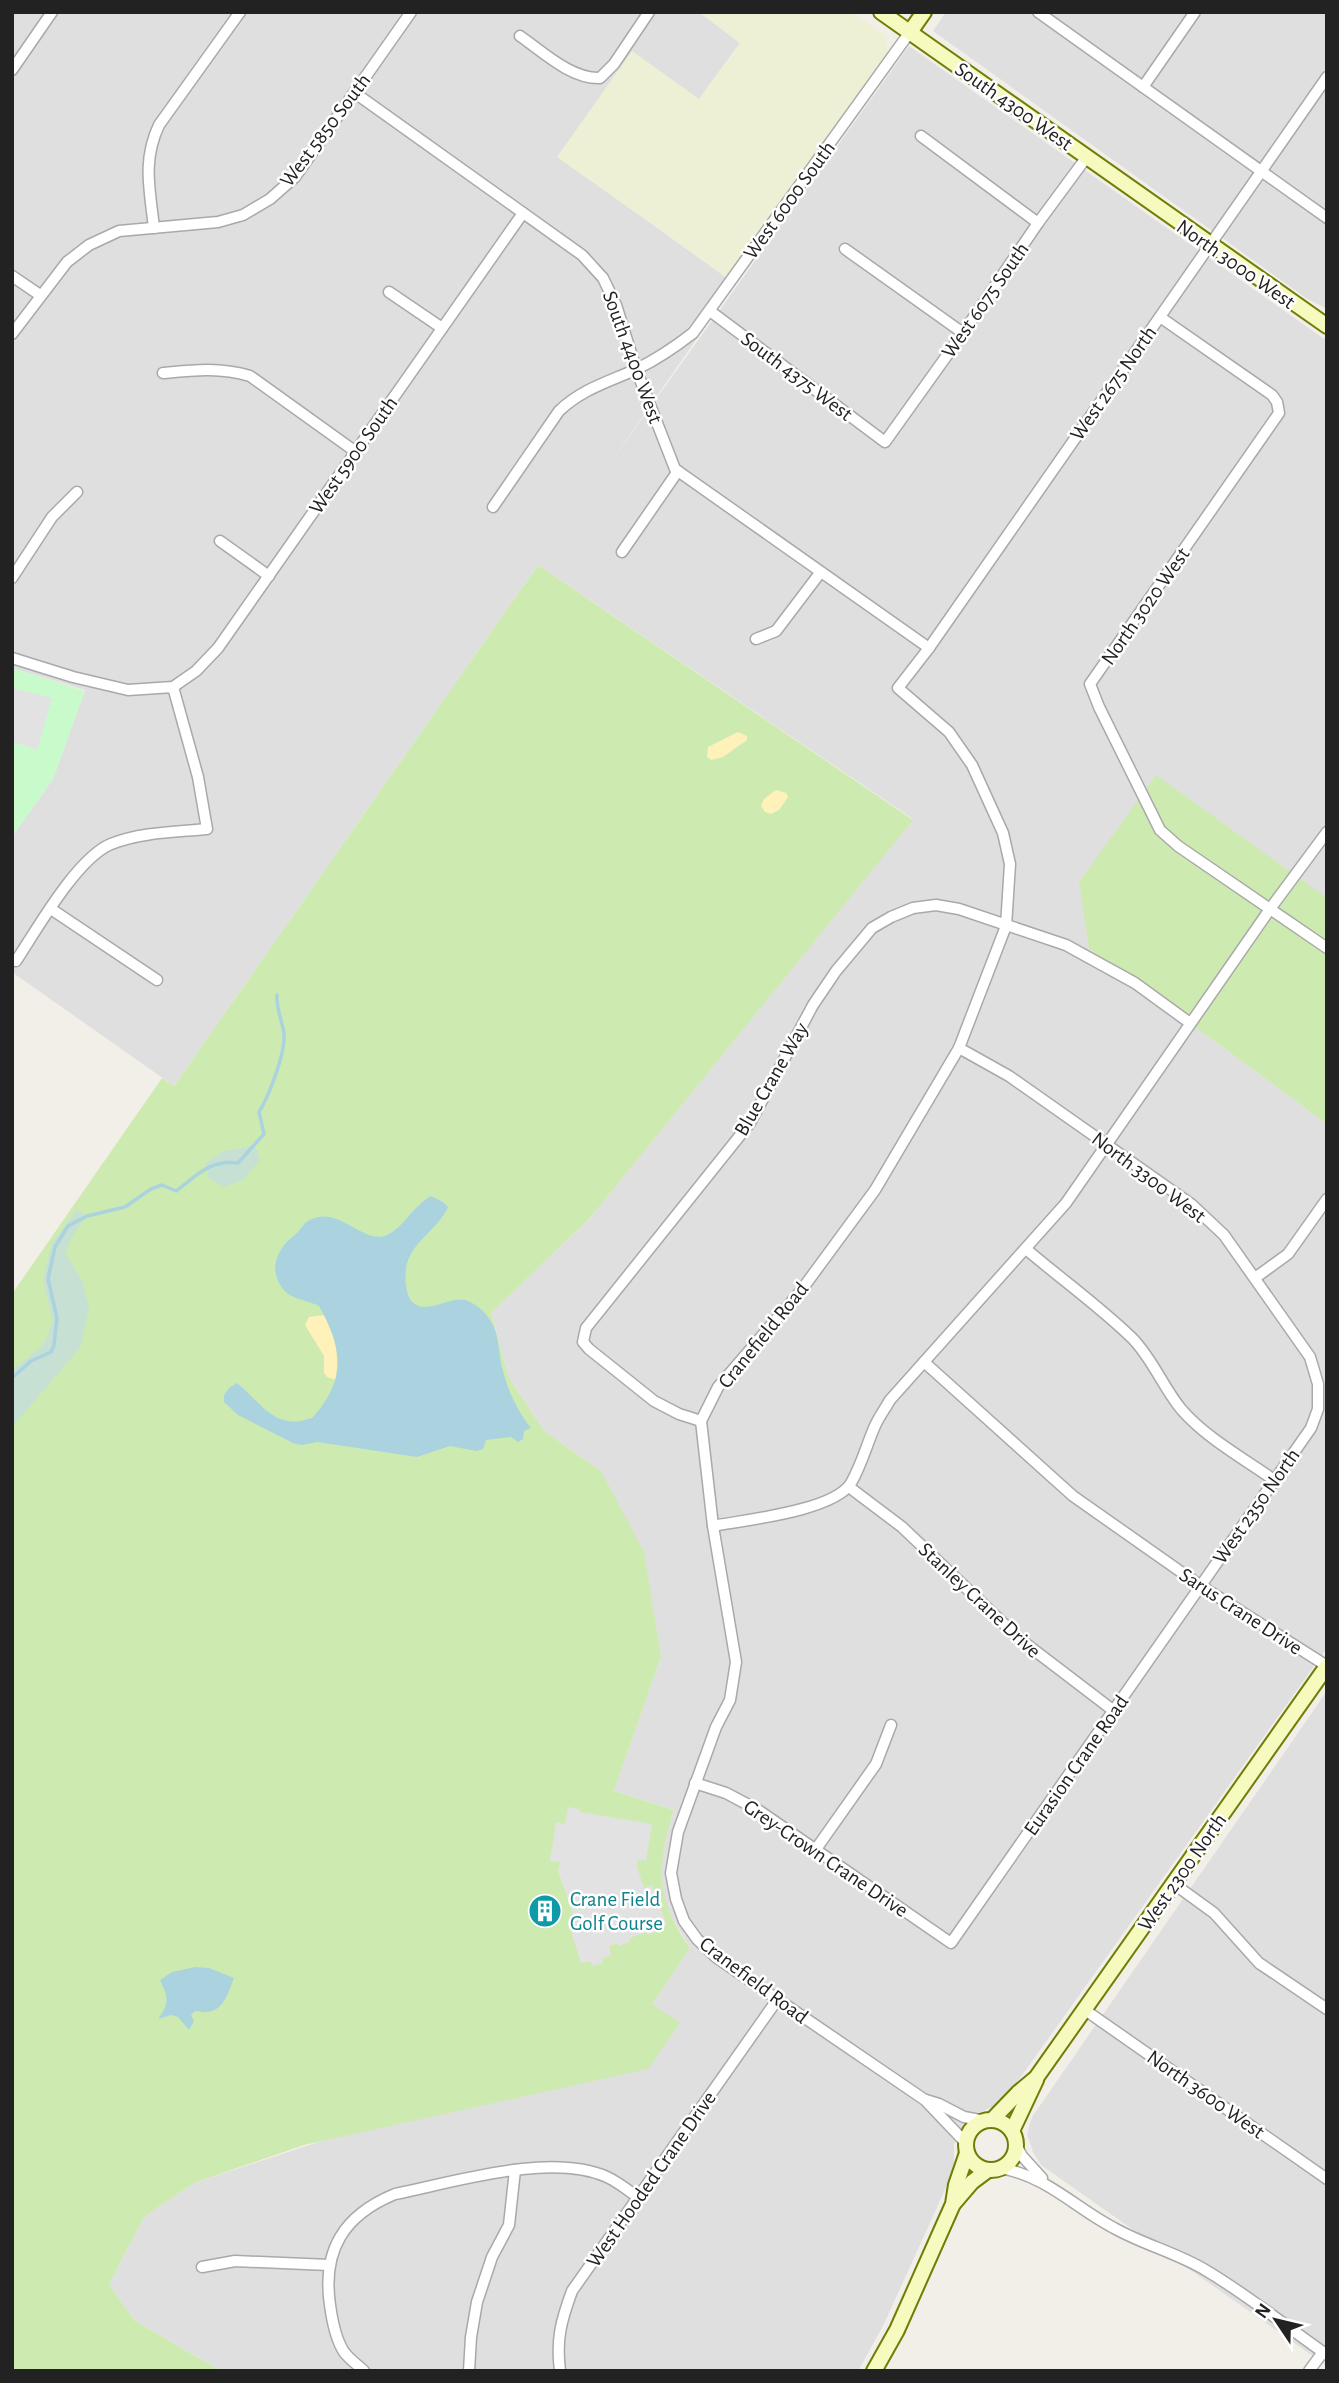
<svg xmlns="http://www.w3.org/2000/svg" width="1339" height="2383" font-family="'Alegreya Sans',sans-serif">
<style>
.residential{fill:#e0dfdf}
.farmland{fill:#eef0d5}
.grass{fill:#cdebb0}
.wetland{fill:#c6e0d4}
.sand{fill:#fff1ba}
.park{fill:#c8facc}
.parking{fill:#e2e2e2}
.water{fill:#aad3df}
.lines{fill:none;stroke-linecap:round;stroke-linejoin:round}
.stream{stroke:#aad3df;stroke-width:3.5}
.street-casing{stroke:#a9a9a9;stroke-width:13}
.secondary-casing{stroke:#707d05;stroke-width:18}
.street{stroke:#fff;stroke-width:10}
.secondary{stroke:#f7fabf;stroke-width:14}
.labels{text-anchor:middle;stroke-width:5;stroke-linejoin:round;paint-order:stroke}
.street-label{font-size:21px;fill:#222;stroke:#fff}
.culture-label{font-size:21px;fill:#0d838f;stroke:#fff;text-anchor:start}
</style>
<rect width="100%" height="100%" fill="#f2efe9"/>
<g class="residential">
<path d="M12,12h687l41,31 -41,56 -141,57 177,128 -127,182 301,-420 418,295v557l-238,51 238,175v524l-324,454 -29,13 -20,29v26l-71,156 -25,45h-637l-86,-50 -26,-37 35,-67 50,-34 485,-160 -27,-19 38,-56 -19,-32 -8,-19 -2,-34 4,-24 9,-29 -60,-19 47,-134 -60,-186 -57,-40 -35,-53 -18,-65 99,-95 323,-399 -375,-254 -364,521 -162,-114v-135l41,-58 32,-89 -73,-22z"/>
<path d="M946,12h381v297l-21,-11 -373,-267z"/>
<path d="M1327,1691v675l-286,-201 -8,-13 -6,-18 5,-17z"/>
</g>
<path class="farmland" d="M699,12h153l33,23 3,18 -160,225 -171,-121 75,-106 67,48 41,-56z"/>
<g class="grass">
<path d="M538,565l375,255 -323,398 -99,95 18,65 35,53 57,40 43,81 17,105 -47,134 60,19c-18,56 -19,88 16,138l-38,56 28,19 -32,46 -344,76 -110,38 -50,34 -35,67 26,37 86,50h-209v-1077l150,-216 12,8z"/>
<path d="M1156,775l171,123v226l-238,-175 -10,-67z"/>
</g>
<g class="wetland">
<path d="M255,1146l5,14 -17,20 -19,7 -16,-9 -1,-10 -3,-4 19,-13z"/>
<path d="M76,1210l11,6 -14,19 -8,18 17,27 7,28 -9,40 -68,79v-56l31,-26 10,-23 -10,-43 9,-35z"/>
</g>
<g class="sand">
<path d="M738,732l9,4v4l-24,17 -12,3 -4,-3 1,-10z"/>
<path d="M776,790l10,3 2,4 -9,13 -8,4 -6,-2 -4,-6 3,-7z"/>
<path d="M325,1315c11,21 14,42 11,65l-9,-3 -3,-4v-17l-19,-31 4,-8z"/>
</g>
<path class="park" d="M12,668l73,23 -32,88 -41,58z"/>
<g class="parking">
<path d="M12,688l40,10 -15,52 -25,-9z"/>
<path d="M568,1807l12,2v3l72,12 -6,37 -8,-1 -1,7 7,21 8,-3 15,40 -8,3 1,3 -12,4 -2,-3 -16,6v4l-11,4 -2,-3 -8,3 2,9 -9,4 1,4 -10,3 -3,-5 -9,2 -10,-31 7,-4 -20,-57 2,-9 -10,-1 6,-39 9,2z"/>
</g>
<g class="water">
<path d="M431,1196l12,6 5,5c-10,23 -37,34 -42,61 -1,9 -1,22 4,31 13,19 38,-3 55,1 10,3 20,11 25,20 10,14 8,34 13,51 5,20 15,41 28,57l-7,3 -1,8 -5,3 -7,-5 -25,3 -3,9 -7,2 -26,-5 -33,11 -100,-15 -15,3 -9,-2 -55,-28 -14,-13v-7l5,-7 8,-5c26,21 37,48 75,35 35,-39 31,-69 7,-112 -16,-8 -35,-6 -42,-28 -4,-10 -1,-21 5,-30 4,-7 10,-10 15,-15 4,-4 6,-9 11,-12 30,-18 55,25 79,14 16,-7 27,-30 44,-39z"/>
<path d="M195,1967l14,1 25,10c-8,21 -13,39 -39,33l-4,4 3,6 -5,9 -11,-13 -7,-2 -13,4c12,-16 10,-22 2,-39l12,-8z"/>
</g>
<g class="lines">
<path class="stream" d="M12,1378l19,-17 20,-9 3,-7 3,-27 -9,-39 7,-32 13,-21 19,-10 38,-9 26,-18 11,-4 14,6c21,-16 35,-32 62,-28l26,-29 -5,-22c10,-16 27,-60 25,-79 -2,-12 -8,-25 -7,-38"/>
<defs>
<g id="street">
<path d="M1038,12l289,206"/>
<path d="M520,36c23,16 51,43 80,42l14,-14 35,-52"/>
<path d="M12,70l40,-58"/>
<path d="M1143,87l52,-75"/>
<path d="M355,93l227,162 21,23 13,27 20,64 39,100 254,179"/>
<path d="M921,136l117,87"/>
<path d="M154,228c-4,-38 -12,-67 5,-103l81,-113"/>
<path d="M845,249l118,84"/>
<path d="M12,276l28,19"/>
<path d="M389,292l53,36"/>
<path d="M710,311l175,131 78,-109 75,-110 48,-65"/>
<path d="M1160,317l112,78 5,7 2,11 -189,271 9,23 61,123 18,16 149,102"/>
<path d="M12,334l55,-72 22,-17 30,-14 99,-9 25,-7 27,-16 25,-22 116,-165"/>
<path d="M163,373c31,-3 57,-6 87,3l106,76"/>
<path d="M493,507l66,-96c23,-22 49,-29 78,-42 20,-10 38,-22 56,-36l217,-301"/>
<path d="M220,541l49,35"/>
<path d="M622,552l56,-81"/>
<path d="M12,578l40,-61 25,-25"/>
<path d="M756,639l20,-8 44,-58"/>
<path d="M12,658l61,19 55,13 45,-3 25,90 9,52c-31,3 -66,3 -96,15 -34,14 -74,85 -95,117"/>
<path d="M173,687l23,-16 22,-23 305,-435"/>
<path d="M51,909l106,71"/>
<path d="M1026,1249c35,30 73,57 106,89 20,20 31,49 49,71 25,29 62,49 93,71"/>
<path d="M1255,1278l33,-24 39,-55"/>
<path d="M924,1362l149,134 128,90 126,80"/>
<path d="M701,1421l-22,-7 -25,-13 -65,-52 -6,-7 3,-14 164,-205 63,-118 23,-34 36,-43 19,-11 22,-9 23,-3 23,4 107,36 69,38 55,40"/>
<path d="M849,1487l53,40 119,113 93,71"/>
<path d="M713,1526c31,-6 121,-15 138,-43 10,-17 15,-36 23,-55 4,-10 11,-19 16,-28l176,-197 204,-294 57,-77"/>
<path d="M695,1783l31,10 32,17 193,133 360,-515 7,-19v-25l-8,-27 -86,-122 -33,-31 -182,-128 -50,-28"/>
<path d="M816,1849l60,-85 15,-39"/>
<path d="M1174,1884l40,29 45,50 68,46"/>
<path d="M1085,2010l242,169"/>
<path d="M926,2100l13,4 25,13 21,4"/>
<path d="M966,2143l-41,-43 -208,-142 -20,-19 -13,-18 -8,-22 -5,-26 7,-41 38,-105 14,-27 6,-38 -23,-136 -12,-105 17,-34 82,-95 75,-102 84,-142 47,-122 4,-62 -7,-31 -31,-68 -23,-33 -51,-44 31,-40 398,-571"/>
<path d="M1016,2145l6,11 20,22"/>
<path d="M1001,2168c47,9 73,39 113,60 30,17 64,25 93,43 42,25 80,56 120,84"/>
<path d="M202,2267l33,-6 94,4"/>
<path d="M364,2371c-6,-6 -15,-12 -20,-19 -9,-14 -12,-32 -14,-47 -8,-55 14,-90 65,-111 60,-12 155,-42 212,-17 11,5 22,14 32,21"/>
<path d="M469,2371l2,-34 6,-35 15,-45 17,-32 6,-55"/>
<path d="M560,2371c-4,-32 1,-50 12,-80l205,-291"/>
<path d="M1309,2371l14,-19"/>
</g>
<g id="secondary">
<path d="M881,12l446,314"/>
<path d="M910,32l14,-20"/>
<path d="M992,2120l26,-27 18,-15 291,-412"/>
<circle cx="991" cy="2145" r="25"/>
<path d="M1012,2131l24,-51"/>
<path d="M954,2203l18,-21 16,-12"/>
<path d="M874,2371l23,-41 56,-126 3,-19 11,-32"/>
</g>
</defs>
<use href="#street" class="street-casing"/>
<use href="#secondary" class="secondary-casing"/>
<use href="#street" class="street"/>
<use href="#secondary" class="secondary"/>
</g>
<defs>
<symbol id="building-disc" viewBox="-11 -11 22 22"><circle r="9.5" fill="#0f9aa8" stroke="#fff"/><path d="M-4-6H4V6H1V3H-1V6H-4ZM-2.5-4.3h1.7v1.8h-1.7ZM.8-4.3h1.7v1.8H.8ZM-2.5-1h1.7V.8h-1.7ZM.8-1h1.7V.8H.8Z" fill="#fff"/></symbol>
</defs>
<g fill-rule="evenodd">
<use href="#building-disc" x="526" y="1892" width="38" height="38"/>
</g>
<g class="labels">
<g class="street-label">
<text transform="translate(1014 106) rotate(35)" y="7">South 4300 West</text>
<text transform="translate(325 130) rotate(-53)" y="7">West 5850 South</text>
<text transform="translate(789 200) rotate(-54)" y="7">West 6000 South</text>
<text transform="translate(1236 264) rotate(35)" y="7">North 3000 West</text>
<text transform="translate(985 300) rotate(-55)" y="7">West 6075 South</text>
<text transform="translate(633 357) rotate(70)" y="7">South 4400 West</text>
<text transform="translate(797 376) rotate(37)" y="7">South 4375 West</text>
<text transform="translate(1113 383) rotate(-55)" y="7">West 2675 North</text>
<text transform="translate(353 455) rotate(-55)" y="7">West 5900 South</text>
<text transform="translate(1145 606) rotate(-55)" y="7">North 3020 West</text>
<text transform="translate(771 1079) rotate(-60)" y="7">Blue Crane Way</text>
<text transform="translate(1149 1177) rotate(37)" y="7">North 3300 West</text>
<text transform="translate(763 1335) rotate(-51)" y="7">Cranefield Road</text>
<text transform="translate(1256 1506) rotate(-55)" y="7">West 2350 North</text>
<text transform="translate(980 1600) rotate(43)" y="7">Stanley Crane Drive</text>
<text transform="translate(1241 1611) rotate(33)" y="7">Sarus Crane Drive</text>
<text transform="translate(1076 1765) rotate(-55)" y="7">Eurasion Crane Road</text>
<text transform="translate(826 1858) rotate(34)" y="7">Grey-Crown Crane Drive</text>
<text transform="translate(1182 1872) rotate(-55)" y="7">West 2300 North</text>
<text transform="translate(754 1980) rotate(37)" y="7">Cranefield Road</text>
<text transform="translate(1206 2094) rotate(35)" y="7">North 3600 West</text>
<text transform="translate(651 2179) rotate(-55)" y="7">West Hooded Crane Drive</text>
</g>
<g class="culture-label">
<text x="570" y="1906">Crane Field<tspan x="570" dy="24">Golf Course</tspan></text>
</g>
</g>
<rect width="1339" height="2383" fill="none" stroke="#222222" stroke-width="28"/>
<g transform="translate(1276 2320) rotate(305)" stroke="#ffffff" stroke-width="5" paint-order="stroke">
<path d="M0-5L12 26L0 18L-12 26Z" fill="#222222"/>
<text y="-10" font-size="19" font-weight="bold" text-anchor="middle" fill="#222222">N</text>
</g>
</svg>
